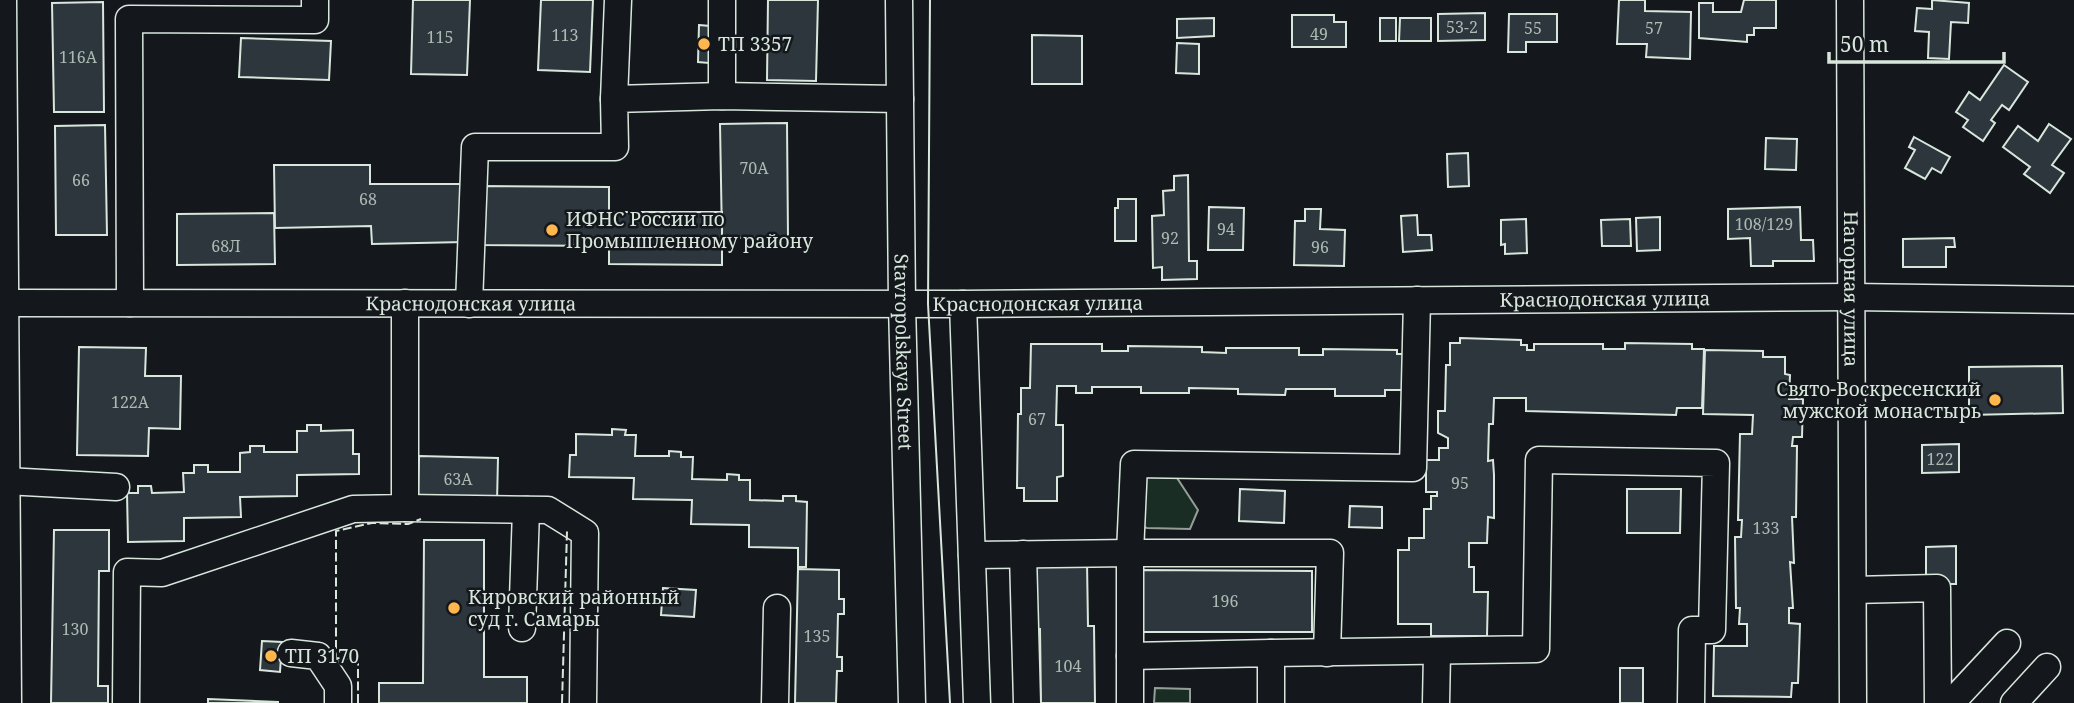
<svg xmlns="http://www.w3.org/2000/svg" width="2074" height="703" font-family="'Noto Serif',serif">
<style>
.green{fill:#1a2d24;stroke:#939e99;stroke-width:2}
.building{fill:#2c363c;stroke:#d8e6dc;stroke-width:2}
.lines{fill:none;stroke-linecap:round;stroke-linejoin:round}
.minor-casing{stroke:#d8e6dc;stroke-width:29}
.minor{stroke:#14181c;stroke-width:26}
.tram{stroke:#d8e6dc;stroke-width:2}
.fence{stroke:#d8e6dc;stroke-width:2;stroke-dasharray:9 3.5;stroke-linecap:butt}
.poi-dot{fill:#ffb74d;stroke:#14181c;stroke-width:2.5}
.labels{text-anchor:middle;stroke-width:5;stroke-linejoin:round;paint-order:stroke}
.number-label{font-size:16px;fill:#adbab4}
.poi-label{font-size:19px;fill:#d8e6dc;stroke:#14181c;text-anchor:start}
.street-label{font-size:19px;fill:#d8e6dc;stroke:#14181c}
</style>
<rect width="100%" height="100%" fill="#14181c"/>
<g class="green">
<path d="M1134,470l43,8 21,32 -8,19 -43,-1 -21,-7z"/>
<path d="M1155,688l35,1v14h-36z"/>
</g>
<g class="building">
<path d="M413,0h57l-3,75 -56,-1z"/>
<path d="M541,0h52l-3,72 -52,-2z"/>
<path d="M768,0h50l-2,81 -49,-1z"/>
<path d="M1619,0h26v11l46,1 -1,47 -44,-2 1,-13h-30z"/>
<path d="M1744,0h32v28h-22v7h-7v7l-48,-4v-35h14v9h28z"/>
<path d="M1932,0l37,3 -1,20 -17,-1 -2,37 -21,-1 1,-26 -14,-1 2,-23 15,1z"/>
<path d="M103,2l1,110h-50l-2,-109z"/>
<path d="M1485,13v27l-47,1v-27z"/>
<path d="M1509,14h48v28h-31v10h-18z"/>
<path d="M1292,15h42v7h12v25h-54z"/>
<path d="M1214,18v18l-37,2v-19z"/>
<rect x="1380" y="18" width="16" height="23"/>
<path d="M1400,18h31v23h-32z"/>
<path d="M699,25l11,1 -1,37 -11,-1z"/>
<path d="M1032,35l50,1v48h-50z"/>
<path d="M241,38l90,3 -2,39 -90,-3z"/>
<path d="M1177,43l22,1v30l-23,-1z"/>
<path d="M2004,65l24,17 -19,28 -7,-5 -11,15 4,3 -12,18 -20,-14 5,-7 -12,-8 13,-20 11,8z"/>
<path d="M787,123l1,114 -66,1 -2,-114z"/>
<path d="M2049,124l22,15 -19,26 12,8 -14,20 -26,-19 6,-7 -27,-20 15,-21 20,15z"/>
<path d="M105,125l2,110h-51l-1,-109z"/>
<path d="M1914,137l36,20 -9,16 -9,-5 -7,11 -20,-11 10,-18 -6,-3z"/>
<path d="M1766,138l31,1 -1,31 -31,-1z"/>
<path d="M1468,153l1,33 -21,1 -1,-33z"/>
<path d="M274,165h96v19h91l3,58 -92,2 -1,-18 -96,2z"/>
<path d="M1188,175l1,86h8v18l-35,1v-13l-9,1 -1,-52 12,-1 -1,-24 11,-1v-14z"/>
<path d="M480,186l129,1v25h113v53l-113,-1v-18l-129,-1z"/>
<path d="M1118,199h18v42h-21v-33h3z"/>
<path d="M1209,207l35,1 -1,42h-35z"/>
<path d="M1800,207l1,33h12l1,21h-41v5h-22l-1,-28 -22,1v-30z"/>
<path d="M1305,209h16l-1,20 25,1 -1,36 -50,-1 1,-44h10z"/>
<path d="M274,213l1,51 -98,1v-51z"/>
<path d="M1417,215l1,20h13l1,15 -29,2 -2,-36z"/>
<path d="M1660,217v33l-23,1 -1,-33z"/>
<path d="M1526,219l1,34 -22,1v-10l-4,1v-25z"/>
<path d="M1630,219l1,27h-29l-1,-26z"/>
<path d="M1954,238l1,9h-9v20h-43v-28z"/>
<path d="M1460,338l61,2v5h6v5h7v-6h69v5h22v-6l67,1v5h12l-2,59h-25l-1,7 -150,-4v-13h-32l-1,26h-4l-1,37 5,-1 1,15v43l-6,-1 -1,26h-18v24h5v25h14l-1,44h-56v-12h-33v-74h11v-12h15v-29h7v-13h6v-4h-11v-32h13v-12h9v-10l-10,-5v-22h7l1,-46h4v-22h10z"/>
<path d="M1031,344h71v7h26v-5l74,1v5l24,1v-5h73v7h24v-6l74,1v4h12v36h-24v6h-50v-7h-49l-1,6 -47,-1v-5l-49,-1v5h-48v-6h-49v6h-16v-7h-19l-1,39h7v51l-6,1v24h-33v-13h-7l1,-74h3v-26h9z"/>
<path d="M79,347l67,1 -1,28h36l-1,53 -31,-1 -1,28 -71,-1z"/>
<path d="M1705,350l58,1v6h22v17l5,1 -1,24h14l-1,38h-9l-1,9h5l-1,71h-4l2,46 -4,-1 3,46h-4v15l11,1 -2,59h-6l-1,14 -78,-1 1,-50h33v-22h-8l1,-16h-4l-1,-71h6l1,-17h-4l2,-86h12l1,-19 -50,-1z"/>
<path d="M2062,366l1,47 -94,2v-48z"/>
<path d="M307,425h14v6l32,-1v24h6v20l-62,1v21l-57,1 1,20 -57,1v23l-56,1 -1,-49h11v-7h13l1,7 32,-1 -1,-19h11v-8h14v7h32v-19l10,-1v-6h14v6h33v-21h10z"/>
<path d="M612,429l14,1 -1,5h11l-1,21h34v-5l12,1v5h12l-1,22 35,1v-6l12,1v5h11v20l33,1v-5h13v5l11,1 -1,65h-8v-19l-49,-1v-22l-58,-1 1,-24 -59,-1 1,-21 -65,-1 1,-22h6v-21l36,1z"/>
<path d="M1959,444v28l-37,1v-28z"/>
<path d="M419,456l79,2 -1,44 -79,-1z"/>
<path d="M1240,489l45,2 -1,32 -45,-2z"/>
<path d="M1627,489h54l-1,44h-53z"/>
<path d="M1350,506l32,1v21l-33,-1z"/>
<path d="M54,530h55v41h-10l-1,115h10v17h-57z"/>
<path d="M424,540h60v137h43v26h-148v-20h44z"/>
<path d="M1956,546v38h-30v-37z"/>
<path d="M1087,562l1,64h6l1,77h-54l-1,-74h-5l-1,-66z"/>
<path d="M798,569l41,1v29h5v15h-6l-1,43h5v14h-5l-1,32h-41z"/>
<path d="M1137,570l175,1v61h-175z"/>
<path d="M663,588l33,2 -2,27 -33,-2z"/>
<path d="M262,641l20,1 -2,30 -20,-2z"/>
<rect x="1620" y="668" width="23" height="35"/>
<path d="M208,699l70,3v1h-70z"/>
</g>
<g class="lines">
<defs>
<g id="minor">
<path d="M3,0l5,703"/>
<path d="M722,0v96"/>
<path id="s1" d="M899,0l3,304 10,399"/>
<path id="s2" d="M1850,0l3,703"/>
<path d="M614,99l4,-99"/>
<path id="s3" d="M0,303l963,1 889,-7 222,3"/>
<path d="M130,303l-1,-284 186,1v-20"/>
<path d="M469,304l6,-157h140l-1,-48 108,-3 178,3"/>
<path d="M963,304l14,399"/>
<path d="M6,481l110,6"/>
<path d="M405,508l143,2 37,23 -2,170"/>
<path d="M1023,554l4,149"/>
<path d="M972,555l158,-2v150"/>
<path d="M1853,590l84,-2 1,115"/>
<path d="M522,628l4,-118"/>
<path d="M291,653l27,3 20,30v17"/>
<path d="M1271,653l265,-4 3,-189 177,3 -4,167h-20l-1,73"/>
<path d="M1327,653l3,-100h-200l4,-89 279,4 4,-168"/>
<path d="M1130,656l141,-3v50"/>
<path d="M126,703l1,-131 35,1 191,-64 52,-1v-205"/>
<path d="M775,703l2,-95"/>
<path d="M1436,703l1,-50"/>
<path d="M1951,703l56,-60"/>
<path d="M2014,703l33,-36"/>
</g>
</defs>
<use href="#minor" class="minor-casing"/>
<use href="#minor" class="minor"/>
<path class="tram" d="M930,0l-2,304 22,399"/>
<g class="fence">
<path d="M358,703v-44l-22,-1v-127l36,-8 36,1 13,-5"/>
<path d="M562,703l5,-172"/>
</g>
</g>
<g class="poi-dot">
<circle cx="704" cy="44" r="7"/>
<circle cx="552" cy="230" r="7"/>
<circle cx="1995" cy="400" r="7"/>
<circle cx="454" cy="608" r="7"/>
<circle cx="271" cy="656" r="7"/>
</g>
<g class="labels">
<g class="number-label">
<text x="1462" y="33">53-2</text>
<text x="1533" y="34">55</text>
<text x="1654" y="34">57</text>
<text x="1319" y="40">49</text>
<text x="565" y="41">113</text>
<text x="440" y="43">115</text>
<text x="78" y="63">116А</text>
<text x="754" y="174">70А</text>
<text x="81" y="186">66</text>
<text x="368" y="205">68</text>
<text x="1764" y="230">108/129</text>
<text x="1226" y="235">94</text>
<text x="1170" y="244">92</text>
<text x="226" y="252">68Л</text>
<text x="1320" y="253">96</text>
<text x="130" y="408">122А</text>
<text x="1037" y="425">67</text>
<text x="1940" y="465">122</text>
<text x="458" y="485">63А</text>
<text x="1460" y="489">95</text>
<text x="1766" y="534">133</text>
<text x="1225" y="607">196</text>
<text x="75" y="635">130</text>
<text x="817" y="642">135</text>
<text x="1068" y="672">104</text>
</g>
<g class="poi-label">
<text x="718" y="51">ТП 3357</text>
<text x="566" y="226">ИФНС России по<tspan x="566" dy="22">Промышленному району</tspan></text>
<text x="1981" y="396" text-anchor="end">Свято-Воскресенский<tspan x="1981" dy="22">мужской монастырь</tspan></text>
<text x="468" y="604">Кировский районный<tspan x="468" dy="22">суд г. Самары</tspan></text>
<text x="285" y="663">ТП 3170</text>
</g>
<g class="street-label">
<text dy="7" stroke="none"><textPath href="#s2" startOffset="289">Нагорная улица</textPath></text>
<text dy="7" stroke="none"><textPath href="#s3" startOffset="1605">Краснодонская улица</textPath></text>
<text dy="7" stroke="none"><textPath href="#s3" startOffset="471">Краснодонская улица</textPath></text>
<text dy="7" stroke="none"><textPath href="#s3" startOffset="1038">Краснодонская улица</textPath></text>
<text dy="7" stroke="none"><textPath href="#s1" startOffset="352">Stavropolskaya Street</textPath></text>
</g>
</g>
<path d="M1829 52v10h175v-10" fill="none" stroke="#d8e6dc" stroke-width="3.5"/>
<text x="1840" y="52" font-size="21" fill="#d8e6dc" stroke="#14181c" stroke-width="5" paint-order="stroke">50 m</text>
</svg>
